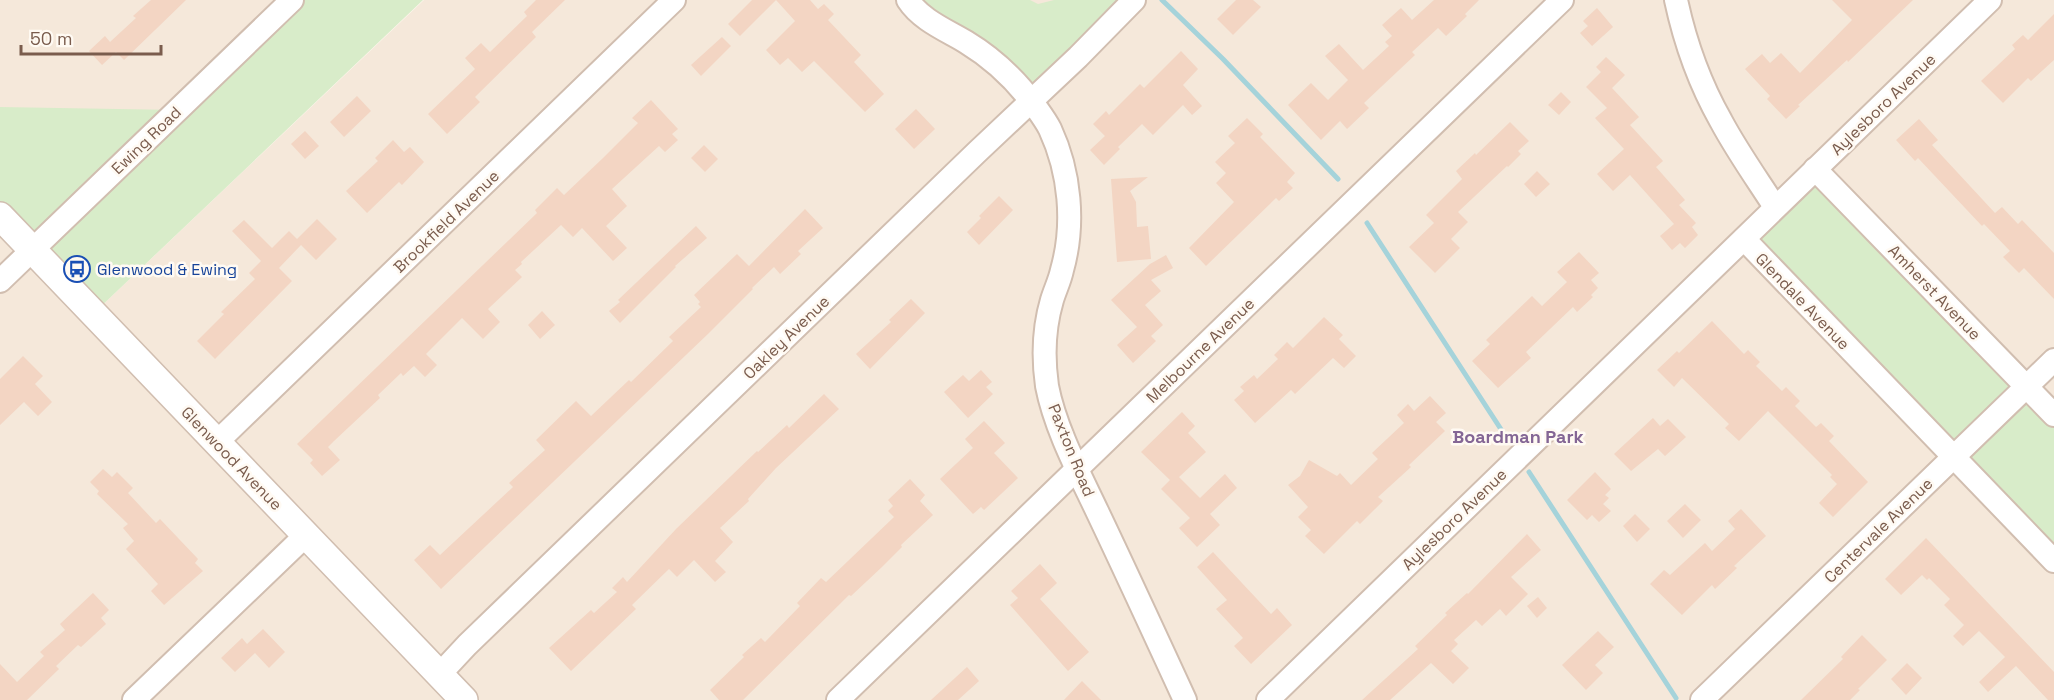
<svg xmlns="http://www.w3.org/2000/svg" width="2054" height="700" font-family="'Space Grotesk',sans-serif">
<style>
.residential{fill:#f5e8da}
.green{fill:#d8ecc9}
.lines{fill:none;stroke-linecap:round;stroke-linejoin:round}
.stream{stroke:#a5d3da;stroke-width:5}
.building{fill:#f3d5c3}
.minor-casing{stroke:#d1beb0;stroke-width:26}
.tertiary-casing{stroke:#d1beb0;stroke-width:30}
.minor{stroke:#fff;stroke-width:22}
.tertiary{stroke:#fff;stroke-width:27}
.labels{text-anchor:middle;stroke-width:5;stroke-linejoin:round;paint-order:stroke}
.street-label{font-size:16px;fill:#7a5c4d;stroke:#fffaf3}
.transit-label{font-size:16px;fill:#164399;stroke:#fffaf3;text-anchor:start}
.neighbourhood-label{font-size:18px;font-weight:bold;fill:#846695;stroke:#fffaf3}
</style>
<rect width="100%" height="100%" fill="#fdf6ec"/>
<path class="residential" d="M0,0h292l-198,313 330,-313h1630v700h-2054z"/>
<g class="green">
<path d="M292,0h131l-329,313 -94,-97v-109l177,3z"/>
<path d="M908,0h122l8,4 16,-4h80l-103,101z"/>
<path d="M1815,169l239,246v146l-310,-322z"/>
</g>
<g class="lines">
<g class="stream">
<path d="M1162,0l61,59 115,120"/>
<path d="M1367,223l139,214"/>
<path d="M1529,472l147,226"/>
</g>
</g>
<g class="building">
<path d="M151,0h35l-62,60 -8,-8 -14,13 -13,-14 16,-15 5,6 26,-24 -3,-2z"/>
<path d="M536,0h29l-33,32 4,5 -61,60 5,5 -33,32 -19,-20 47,-45 -10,-11 16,-15 9,9 37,-36 -3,-4z"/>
<path d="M752,0h58l8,9 6,-5 10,10 -6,6 33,35 -7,7 30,32 -19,18 -51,-51 -12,11 -14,-14 -8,7 -14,-15 29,-29 -19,-21 -36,36 -12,-12z"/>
<path d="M1236,0h17l8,7 -28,28 -16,-16z"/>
<path d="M1434,0h45l-14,14 2,2 -21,20 -8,-8 -26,24 3,3 -51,48 5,5 -22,21 -7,-8 -19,19 -33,-35 23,-22 17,17 20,-20 -23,-24 14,-12 24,26 26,-24 -4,-4 7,-6 -10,-11 19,-17 11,12z"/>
<path d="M1832,0h81l-65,62 -1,-2 -49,45 2,1 -14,13 -19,-20 3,-3 -25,-27 17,-15 8,9 11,-10 19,20 52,-53z"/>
<path d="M1597,8l16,19 -21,19 -12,-13 8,-7 -5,-5z"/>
<path d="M2054,14v46l-23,21 -3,-3 -25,25 -22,-22 34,-32 -3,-4 11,-10 5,5z"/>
<path d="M722,37l9,9 -30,30 -10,-11z"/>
<path d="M1181,51l17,18 -15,16 19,21 -10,9 -9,-10 -30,30 -11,-11 -24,23 2,2 -16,16 -14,-15 15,-14 -12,-12 13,-13 3,4 31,-31 4,4z"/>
<path d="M1606,57l19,18 -13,13 27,29 -9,8 33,36 -7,6 29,33 -6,5 17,18 -4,4 6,8 -13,13 -5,-5 -8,7 -12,-14 14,-12 -44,-49 -17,16 -16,-17 27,-25 -29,-31 12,-10 -21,-21 15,-15 -5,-5z"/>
<path d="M1561,92l10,10 -12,13 -11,-10z"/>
<path d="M357,96l14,15 -27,26 -14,-15z"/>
<path d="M651,100l27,29 -6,5 6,6 -13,12 -6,-6 -47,43 15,17 -21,20 21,22 -14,13 -31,-33 -9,9 -12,-12 -40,37 1,2 -7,6 7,7 -34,32 12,13 -17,17 -21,-21 -36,36 11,11 -12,12 -11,-11 -11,10 -2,-3 -23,22 2,3 -46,43 -6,6 12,13 -18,16 -12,-13 3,-3 -16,-16 240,-231 -2,-3 22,-22 7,7 39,-37 35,-35 -6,-5z"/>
<path d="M916,109l19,20 -21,20 -19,-20z"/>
<path d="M1247,118l16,16 -3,3 35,36 -8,9 6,6 -14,13 -3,-3 -70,68 -17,-18 45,-46 -18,-19 10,-10 -11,-11 20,-19 -7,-7z"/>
<path d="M1919,119l19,21 -6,5 63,68 7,-6 16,17 4,-4 32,33v46l-30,-31 -5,5 -16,-16 7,-6 -26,-27 -2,2 -64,-68 -3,3 -19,-21z"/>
<path d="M1510,122l19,19 -11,10 3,3 -13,13 -1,-1 -49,46 10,10 -17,17 9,9 -25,25 -26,-26 25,-24 -8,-8 36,-36 -6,-8 19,-18 1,2z"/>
<path d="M305,131l14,15 -14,13 -14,-15z"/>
<path d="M393,140l11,12 6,-5 14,15 -22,23 -3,-3 -32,31 -21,-22 32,-30 -3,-3z"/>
<path d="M704,145l14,14 -13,13 -14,-14z"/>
<path d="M1537,171l13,13 -14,13 -12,-13z"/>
<path d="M1148,177l-18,14 6,11 1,25 11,-1 3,33 -34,3 -6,-83z"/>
<path d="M999,196l14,14 -34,35 -12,-13 14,-14 -2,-2z"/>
<path d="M805,209l18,19 -25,23 3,3 -21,20 -6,-7 -22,21 1,1 -44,44 -268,256 -27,-29 16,-15 10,10 73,-68 -4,-4 36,-33 -9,-10 40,-39 15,15 38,-36 2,2 42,-41 -4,-4 32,-30 -3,-3 2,-2 -6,-7 43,-41 12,12z"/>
<path d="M317,219l20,20 -21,21 -15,-15 -22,23 13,13 -77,78 -18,-18 27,-27 -3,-2 34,-33 -6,-6 12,-12 -29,-30 12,-11 28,28 17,-17 8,8z"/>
<path d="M696,226l11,12 -32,28 1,1 -56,56 -11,-12 11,-9 -2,-2z"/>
<path d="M1579,252l20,21 -8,7 7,8 -7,7 2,2 -16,15 -4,-5 -47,45 5,6 -33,30 -26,-27 18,-17 -4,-4 46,-44 10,10 25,-24 -10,-10z"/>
<path d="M1166,255l7,13 -22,12 10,11 -16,14 18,20 -12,11 5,5 -23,22 -16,-18 20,-18 -26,-27 39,-36z"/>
<path d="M911,299l14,14 -55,56 -14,-15 35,-32 -2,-2z"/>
<path d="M542,311l13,14 -15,14 -12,-14z"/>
<path d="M1324,317l19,18 -4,4 17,17 -12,12 -11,-10 -38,36 -4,-4 -36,33 -21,-23 10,-9 -4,-4 14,-12 3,4 21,-20 -4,-4 13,-13 6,6z"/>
<path d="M1712,321l32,33 4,-4 12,12 -4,4 26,25 4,-4 14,14 -5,5 21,21 5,-4 13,13 -5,5 39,41 -35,35 -14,-14 18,-19 -7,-7 2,-2 -64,-64 -29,30 -14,-13 4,-4 -47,-46 -8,9 -17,-17 20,-19 2,2z"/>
<path d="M23,356l20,20 -8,8 17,18 -14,14 -14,-14 -24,23v-46z"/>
<path d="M981,370l11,12 -6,5 7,7 -25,24 -24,-26 19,-17 6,6z"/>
<path d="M824,394l15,15 -63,59 -28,31 1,2 -29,27 13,14 -18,19 11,11 -11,10 -21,-22 -17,17 -8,-8 -37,36 4,4 -65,62 -22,-23 42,-38 3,3 23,-21 -5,-4 11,-11 4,5 49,-53 81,-78 1,1 29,-27 2,3z"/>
<path d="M1430,396l16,17 -10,9 9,9 -36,34 2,2 -33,30 5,4 -23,23 -3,-3 -33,33 -19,-18 6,-6 -13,-13 10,-10 -20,-22 12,-9 9,-16 28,16 3,-3 11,12 27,-26 -6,-6 32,-30 -7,-8 11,-11 6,7z"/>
<path d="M1182,412l13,14 -7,7 18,19 -27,25 21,21 25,-24 12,14 -27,26 10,11 -23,22 -18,-19 11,-10 -29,-29 9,-9 -29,-28z"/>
<path d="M1653,418l7,8 8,-7 18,18 -21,19 -7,-7 -27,22 -17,-17z"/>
<path d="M984,421l21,22 -11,10 24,25 -34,32 -3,-3 -8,7 -33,-35 33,-31 -8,-9z"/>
<path d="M103,469l9,8 5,-5 16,16 -5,5 28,30 4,-4 38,40 -3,4 8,8 -39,34 -13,-14 7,-7 -32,-35 8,-8 -11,-13 5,-4 -31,-30 2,-3 -9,-9z"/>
<path d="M1595,472l16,17 -6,6 4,3 -6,6 8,7 -12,11 -7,-7 -5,5 -20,-20z"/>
<path d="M910,479l15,16 -5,6 13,14 -32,30 1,2 -20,20 -31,29 -2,-1 -106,105h-24l-9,-10 34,-33 -2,-2 19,-17 4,4 35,-36 -3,-3 24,-25 5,4 68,-65 -6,-6 5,-5 -5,-6z"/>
<path d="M1685,504l16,16 -18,18 -16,-17z"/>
<path d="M1741,509l25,27 -32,30 3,2 -22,21 -3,-4 -30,30 -32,-31 14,-14 6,5 35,-32 7,8 23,-22 -7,-8z"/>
<path d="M1635,514l15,15 -13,13 -14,-16z"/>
<path d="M1527,534l14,16 -30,27 17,17 -22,22 -6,-7 -18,17 -6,-6 -22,20 4,4 -7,7 18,17 -16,16 -22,-21 -41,37h-28l56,-51 -3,-3 32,-31 -2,-2 22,-20 1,1z"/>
<path d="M1926,538l128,134v28h-6l-32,-34 -28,26 -9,-10 26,-25 -26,-26 -16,15 -10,-10 11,-11 -20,-20 6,-6 -21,-21 -2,2 -5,-5 -21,20 -16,-16z"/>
<path d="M1213,552l58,62 6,-6 15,17 -41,39 -17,-18 9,-8 -27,-29 11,-9 -30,-33z"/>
<path d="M1040,564l17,19 -17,16 49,53 -21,19 -58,-66 8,-7 -7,-7z"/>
<path d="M93,593l16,17 -8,8 5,6 -25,23 -3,-2 -22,21 3,3 -32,31h-27v-36l17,18 27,-26 -4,-4 25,-22 -5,-6z"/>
<path d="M1538,597l9,11 -10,10 -10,-12z"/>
<path d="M263,629l22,23 -16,16 -14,-15 -20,19 -14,-14 21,-20 5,6z"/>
<path d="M1598,631l16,16 -19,18 8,8 -17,17 -24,-25z"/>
<path d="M1862,635l25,25 -29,29 2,1 -10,10h-49l42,-41 -2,-2z"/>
<path d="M1907,663l15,15 -16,17 -15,-16z"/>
<path d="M967,667l12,14 -21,19h-27z"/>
<path d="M1082,681l19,19h-37z"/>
</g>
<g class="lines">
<defs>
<g id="minor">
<path d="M908,0c13,20 38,30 58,42 28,17 50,38 69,64 5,7 11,15 15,23 20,43 25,95 12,141 -2,10 -7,20 -10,30 -8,27 -9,58 -5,86 8,42 32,87 50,125 30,63 59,126 88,189"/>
<path d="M1676,0c9,42 24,84 45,121 16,30 36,58 54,86"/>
<path d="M1815,169l239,246"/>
<path d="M1744,239l310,322"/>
<path d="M0,281l292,-281"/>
<path d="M217,442l457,-442"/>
<path d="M439,675l28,-30 509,-492 102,-96 56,-57"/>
<path d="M134,700l172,-165"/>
<path d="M838,700l724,-700"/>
<path d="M1268,700l722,-700"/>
<path d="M1702,700l352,-340"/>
</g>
<path id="tertiary" d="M0,216l464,484"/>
</defs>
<use href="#minor" class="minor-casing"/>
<use href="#tertiary" class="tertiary-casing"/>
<use href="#minor" class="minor"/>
<use href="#tertiary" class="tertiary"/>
</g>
<defs>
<symbol id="bus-ring" viewBox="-11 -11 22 22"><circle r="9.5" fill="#fffaf3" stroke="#1a4fb4" stroke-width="1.5"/><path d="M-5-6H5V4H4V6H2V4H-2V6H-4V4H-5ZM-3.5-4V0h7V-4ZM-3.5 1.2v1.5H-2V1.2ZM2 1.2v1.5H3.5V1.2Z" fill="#1a4fb4"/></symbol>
</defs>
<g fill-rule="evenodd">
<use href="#bus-ring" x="62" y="254" width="30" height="30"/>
</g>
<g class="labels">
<g class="street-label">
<text transform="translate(1883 104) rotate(-44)" y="6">Aylesboro Avenue</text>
<text transform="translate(146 140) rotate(-44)" y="6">Ewing Road</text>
<text transform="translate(446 221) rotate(-44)" y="6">Brookfield Avenue</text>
<text transform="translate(1935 292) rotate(46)" y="6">Amherst Avenue</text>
<text transform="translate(1803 301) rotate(46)" y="6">Glendale Avenue</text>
<text transform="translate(786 337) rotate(-44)" y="6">Oakley Avenue</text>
<text transform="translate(1200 350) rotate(-44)" y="6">Melbourne Avenue</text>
<text transform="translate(1072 450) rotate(68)" y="6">Paxton Road</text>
<text transform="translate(232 458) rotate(46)" y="6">Glenwood Avenue</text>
<text transform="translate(1454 519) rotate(-44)" y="6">Aylesboro Avenue</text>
<text transform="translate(1878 530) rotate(-44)" y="6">Centervale Avenue</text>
</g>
<g class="transit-label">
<text x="97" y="275">Glenwood &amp; Ewing</text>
</g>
<g class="neighbourhood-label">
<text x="1518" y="443">Boardman Park</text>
</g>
</g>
<path d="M21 45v9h140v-9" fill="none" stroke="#7a5c4d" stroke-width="3"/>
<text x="30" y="45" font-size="18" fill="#7a5c4d" stroke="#fffaf3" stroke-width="4.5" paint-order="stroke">50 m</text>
</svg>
